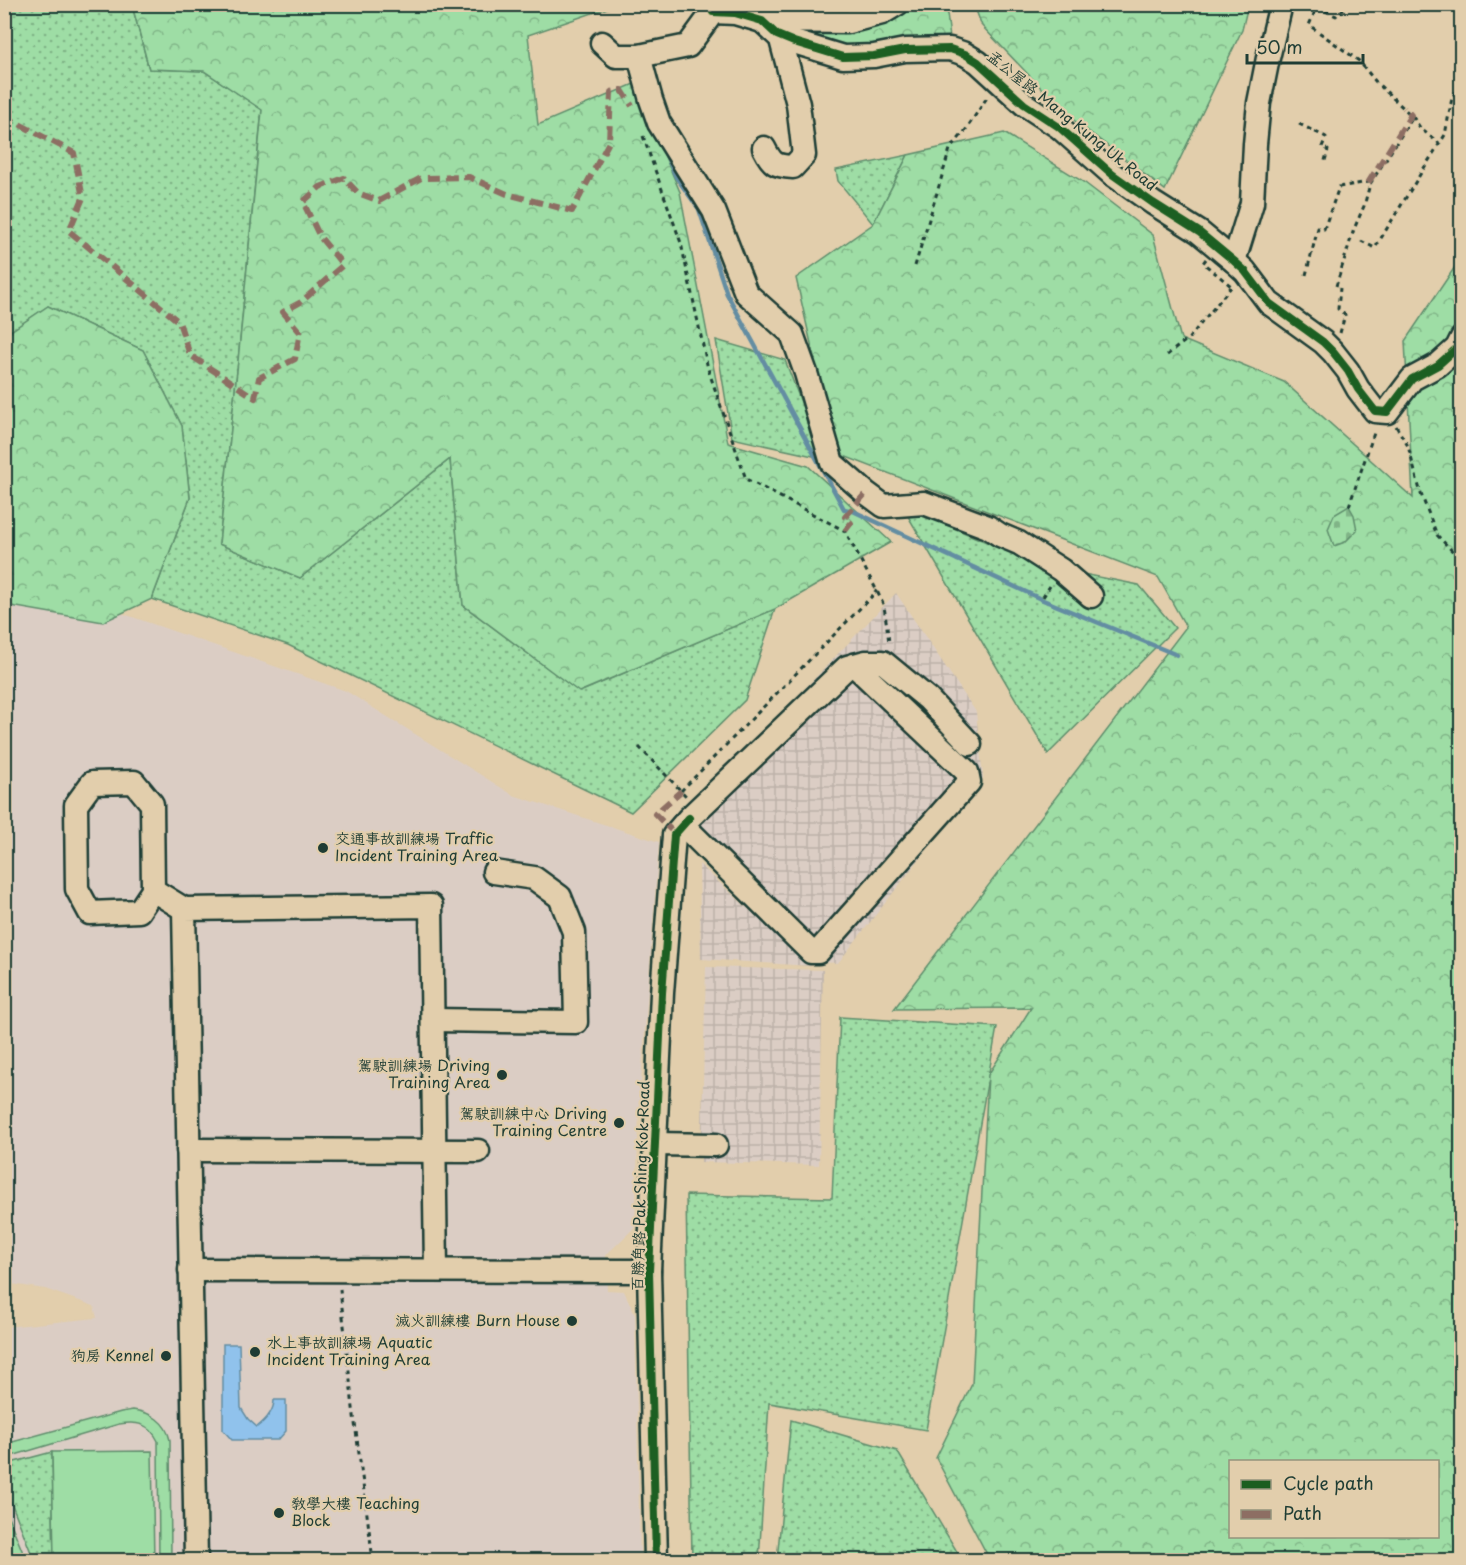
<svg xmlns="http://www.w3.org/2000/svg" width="1466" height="1565" font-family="'Playpen Sans','LXGW WenKai TC',sans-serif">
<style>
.built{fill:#dbcdc4}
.industrial{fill:url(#industrial-grid)}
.grass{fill:url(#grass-dots);stroke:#5e8d6c;stroke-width:1.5}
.forest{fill:url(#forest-crowns);stroke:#5e8d6c;stroke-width:1.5;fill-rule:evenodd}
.cemetery{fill:url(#cemetery-stones);stroke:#5e8d6c;stroke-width:1.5}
.garden{fill:#9edda5;stroke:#5e8d6c;stroke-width:1.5}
.water{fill:#90c2ec;stroke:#638da2;stroke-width:1.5}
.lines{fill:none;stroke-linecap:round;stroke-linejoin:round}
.stream{stroke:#638da2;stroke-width:4.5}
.minor-casing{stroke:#1f3d34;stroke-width:27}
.path{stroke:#1f3d34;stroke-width:3;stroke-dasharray:4.5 4.5;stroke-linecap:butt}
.minor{stroke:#e2ceac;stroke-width:22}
.quiet{stroke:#8d6e63;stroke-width:6;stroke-dasharray:12 6;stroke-linecap:butt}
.cycleway-casing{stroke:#e2ceac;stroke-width:11}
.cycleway{stroke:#1b5e20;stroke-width:8}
.poi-dot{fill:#1f3d34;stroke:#e2ceac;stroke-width:2}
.labels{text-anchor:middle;stroke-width:4.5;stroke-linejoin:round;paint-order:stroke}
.street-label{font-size:15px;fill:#1f3d34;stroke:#e2ceac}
.poi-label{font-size:15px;fill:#1f3d34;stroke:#e2ceac;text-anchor:end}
</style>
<defs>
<pattern id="industrial-grid" width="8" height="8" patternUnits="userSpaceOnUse" patternTransform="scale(1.5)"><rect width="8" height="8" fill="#dbcdc4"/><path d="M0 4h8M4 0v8" fill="none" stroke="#bcb1a9"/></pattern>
<pattern id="grass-dots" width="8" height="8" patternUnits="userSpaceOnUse" patternTransform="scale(1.5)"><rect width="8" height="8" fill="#9edda5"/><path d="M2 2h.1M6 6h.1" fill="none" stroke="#80b487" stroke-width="1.8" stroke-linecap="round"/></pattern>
<pattern id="forest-crowns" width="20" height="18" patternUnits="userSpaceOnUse" patternTransform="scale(1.5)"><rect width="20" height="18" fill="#9edda5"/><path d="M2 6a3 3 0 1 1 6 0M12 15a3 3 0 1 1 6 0" fill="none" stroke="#80b487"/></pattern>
<pattern id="cemetery-stones" width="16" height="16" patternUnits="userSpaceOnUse" patternTransform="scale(1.5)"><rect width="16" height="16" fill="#9edda5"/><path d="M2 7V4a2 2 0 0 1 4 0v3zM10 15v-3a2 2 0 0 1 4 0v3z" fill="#80b487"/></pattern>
</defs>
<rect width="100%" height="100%" fill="#e2ceac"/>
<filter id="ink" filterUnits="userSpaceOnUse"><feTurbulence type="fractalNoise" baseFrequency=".0167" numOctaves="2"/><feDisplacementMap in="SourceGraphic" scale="12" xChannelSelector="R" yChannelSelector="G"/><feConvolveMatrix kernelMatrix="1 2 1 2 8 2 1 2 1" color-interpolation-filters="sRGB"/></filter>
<g filter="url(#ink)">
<path class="built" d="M4,598l114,14 228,79 167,104 146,47 -20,267 -4,118 -29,28 1,35 17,1 11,24 5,245h-635v-233l92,-9 -3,-12 -49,-17 -40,-6z"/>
<g class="industrial">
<path d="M896,593l80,119 7,66 -145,185 -22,-1 -122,-110 -11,-27 13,-22z"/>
<path d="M699,864l112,102 -110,-7z"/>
<path d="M706,967l117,3 -4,195 -118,-3z"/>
</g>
<g class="grass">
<path d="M5,5h127l17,64 55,2 58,38 -24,252 -19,183 81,34 150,-119 13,146 117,87 195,-83 -30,91 -114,112 -343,-167 -136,-46 38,-101 -8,-72 -39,-76 -95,-44 -43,29z"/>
<path d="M908,155l-35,69 -35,-43 -2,-11z"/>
<path d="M716,340l69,20 37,98 -90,-20z"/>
<path d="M902,506l141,60 96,19 36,43 -127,126z"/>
<path d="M840,1017l157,10 -71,403 -157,-27 -10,157h-67l-6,-365 146,3z"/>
<path d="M791,1420l106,31 65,109h-185z"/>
<path d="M52,1452l2,108h-20l-29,-73v-13l6,-11z"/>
</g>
<g class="forest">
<path d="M132,5h484l-88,30 10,90 96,-41 46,108 48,251 80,23 83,76 -116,67 -196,83 -116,-87 -13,-146 -150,119 -81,-34 19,-183 24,-251 -58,-39 -55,-2z"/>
<path d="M754,5h192l4,33 -76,10 -38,1 -45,-20z"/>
<path d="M974,5h274l-6,25 -77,160 -99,-76 -84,-88z"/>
<path d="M1004,133l81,50 68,52 28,104 103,43 129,116 -8,-157 56,-83v1302h-471l-54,-102 36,-74 16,-309 43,-67 -137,1 292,-382 -28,-50 -322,-124 -40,-175 77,-54 35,-69zM1230,1462h208v74h-208z"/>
<path d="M48,306l95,44 39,76 8,72 -38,101 -49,23 -92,-16 -6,1v-272z"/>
</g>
<path class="cemetery" d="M1349,506l5,9 3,15 -12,12 -11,4 -6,-17 6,-14z"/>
<g class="garden">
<path d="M133,1410c18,2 33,12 37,30l1,120h-12l-1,-119c-9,-18 -21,-20 -39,-17l-114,34v-14l116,-32z"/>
<path d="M152,1451l2,109h-100l-2,-108z"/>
<path d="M4,1509h1l21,51h-12l-9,-22z"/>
</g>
<path class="water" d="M223,1344h16l2,64 7,11 9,8c9,-7 17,-16 17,-27h12v31l-8,9h-46l-9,-10z"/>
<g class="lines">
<path class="stream" d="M665,152l11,25 23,32 28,85 117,215 9,2 190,89 134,55"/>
<defs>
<g id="minor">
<path d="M713,12l22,1 27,8 15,14 17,7 49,15 31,-1 31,-6 45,-1 15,5 13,8 46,42 35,23 53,47 41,29 46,29 35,29 11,10 24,32 54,39 10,10 15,19 10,18 17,22 12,1 25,-33 26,-14 19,-17 5,-10"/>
<path d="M762,21l86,1 34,-9 15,-9"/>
<path d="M602,43l14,13h23l49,-10 25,-34"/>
<path d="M639,56l12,44 8,23 55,88 32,82 46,41 14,39 26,90 33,29 19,14 40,-3 64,24 12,8 19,8 42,27 30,26"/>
<path d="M764,148c8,16 11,18 29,19l11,-12 -6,-51 -18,-68"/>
<path d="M1234,261l18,-58 3,-59 4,-41 9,-45 13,-54"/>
<path d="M683,825l128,127h7l151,-170 -2,-10 -113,-107"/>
<path d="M153,890l-14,21 -49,2 -13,-24 -1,-84 16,-22 42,-1 18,22 1,86 31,19"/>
<path d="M433,1020l143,2 -2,-90 -14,-35 -26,-19 -40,-6"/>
<path d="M655,1144l61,1"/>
<path d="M188,1150l290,1"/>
<path d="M190,1270l459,1"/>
<path d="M196,1560l-12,-651 247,-3 5,364"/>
<path d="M656,1560l-7,-289 13,-278 12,-158 15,-17 158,-151 18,-5h18l45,37 42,45"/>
</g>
</defs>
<use href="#minor" class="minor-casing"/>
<g class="path">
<path d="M1315,4l2,3 -8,18 50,36 17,21 37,35 8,12 18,14"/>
<path d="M1317,7l19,9 11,-10"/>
<path d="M1299,124l27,13 -4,10 6,3 -4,14"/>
<path d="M643,136l38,107 27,126 38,110 99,52 32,60 7,15 5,36"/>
<path d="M1361,241l14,7 49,-80 21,-33 7,-37 10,-17"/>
<path d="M1206,259l-3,4 28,23"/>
<path d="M915,266l35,-117 15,-18 23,-35"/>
<path d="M1306,275l12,-47 6,1 15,-42 30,-5"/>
<path d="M1336,286l18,-57 10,-23 6,-22 43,-67"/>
<path d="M1340,333l5,-18 -7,-6 2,-21"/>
<path d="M1167,355l22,-17 42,-51"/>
<path d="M1396,426l12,20 13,48 16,41 25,26"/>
<path d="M1349,506l26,-76"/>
<path d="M1043,597l7,-11"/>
<path d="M639,747l47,49"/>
<path d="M681,791l194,-198v-2l1,1 1,-1"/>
<path d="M340,1289l13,119 20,152"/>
</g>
<use href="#minor" class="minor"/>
<g class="quiet">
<path d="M4,116l70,37 9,45 -14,33 110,91 11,33 65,43 4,-20 36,-19 5,-27 -17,-20 18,-10 42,-37 -23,-28 -17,-35 17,-15 24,-9 14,15 21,8 42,-23 48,-1 38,17 65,17 37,-69 2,-50 11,-2 10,16"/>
<path d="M1368,183l43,-68 -7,-7"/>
<path d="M845,531l6,-8 -6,-6 21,-24"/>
<path d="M675,834l-20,-20 26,-23"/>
</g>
<defs>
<g id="cycleway">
<path d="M713,12l22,1 27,8 15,14 17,7 49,15 31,-1 31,-6 45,-1 15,5 13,8 46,42 35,23 53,47 41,29 46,29 35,29 11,10 24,32 54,39 10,10 15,19 10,18 17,22 12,1 25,-33 26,-14 19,-17 5,-10"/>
<path d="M656,1560l-7,-289 13,-278 12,-158 15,-17"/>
</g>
</defs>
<use href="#cycleway" class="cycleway-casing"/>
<use href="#cycleway" class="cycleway"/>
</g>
</g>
<g class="poi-dot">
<circle cx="323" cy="848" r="6"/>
<circle cx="502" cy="1075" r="6"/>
<circle cx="619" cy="1123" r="6"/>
<circle cx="572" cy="1321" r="6"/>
<circle cx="255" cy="1352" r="6"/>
<circle cx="166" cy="1356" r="6"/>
<circle cx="279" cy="1513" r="6"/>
</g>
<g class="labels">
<g class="street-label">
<text transform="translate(1072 121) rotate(39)" y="5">孟公屋路 Mang Kung Uk Road</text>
<text transform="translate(641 1186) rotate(-88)" y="5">百勝角路 Pak Shing Kok Road</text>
</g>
<g class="poi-label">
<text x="335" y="844" text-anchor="start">交通事故訓練場 Traffic<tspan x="335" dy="17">Incident Training Area</tspan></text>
<text x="490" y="1071">駕駛訓練場 Driving<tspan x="490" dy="17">Training Area</tspan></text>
<text x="607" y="1119">駕駛訓練中心 Driving<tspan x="607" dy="17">Training Centre</tspan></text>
<text x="560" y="1326">滅火訓練樓 Burn House</text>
<text x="267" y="1348" text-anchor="start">水上事故訓練場 Aquatic<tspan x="267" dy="17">Incident Training Area</tspan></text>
<text x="154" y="1361">狗房 Kennel</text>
<text x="291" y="1509" text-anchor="start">教學大樓 Teaching<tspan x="291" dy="17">Block</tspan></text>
</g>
</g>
<rect width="1466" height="1565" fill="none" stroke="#e2ceac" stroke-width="24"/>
<rect x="12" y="12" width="1442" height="1541" fill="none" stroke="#1f3d34" stroke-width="2" filter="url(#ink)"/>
<rect x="1229" y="1460" width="210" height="78" fill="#e2ceac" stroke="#94947c" stroke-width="1.5"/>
<rect x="1241" y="1480" width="30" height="9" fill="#1b5e20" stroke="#94947c" stroke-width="1.5"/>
<text x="1283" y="1490" font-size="18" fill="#1f3d34">Cycle path</text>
<rect x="1241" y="1510" width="30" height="9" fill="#8d6e63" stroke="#94947c" stroke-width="1.5"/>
<text x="1283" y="1520" font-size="18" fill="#1f3d34">Path</text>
<path d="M1247 54v9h116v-9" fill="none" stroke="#1f3d34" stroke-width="3"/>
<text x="1256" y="54" font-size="18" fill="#1f3d34" stroke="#e2ceac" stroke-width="4.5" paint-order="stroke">50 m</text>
</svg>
